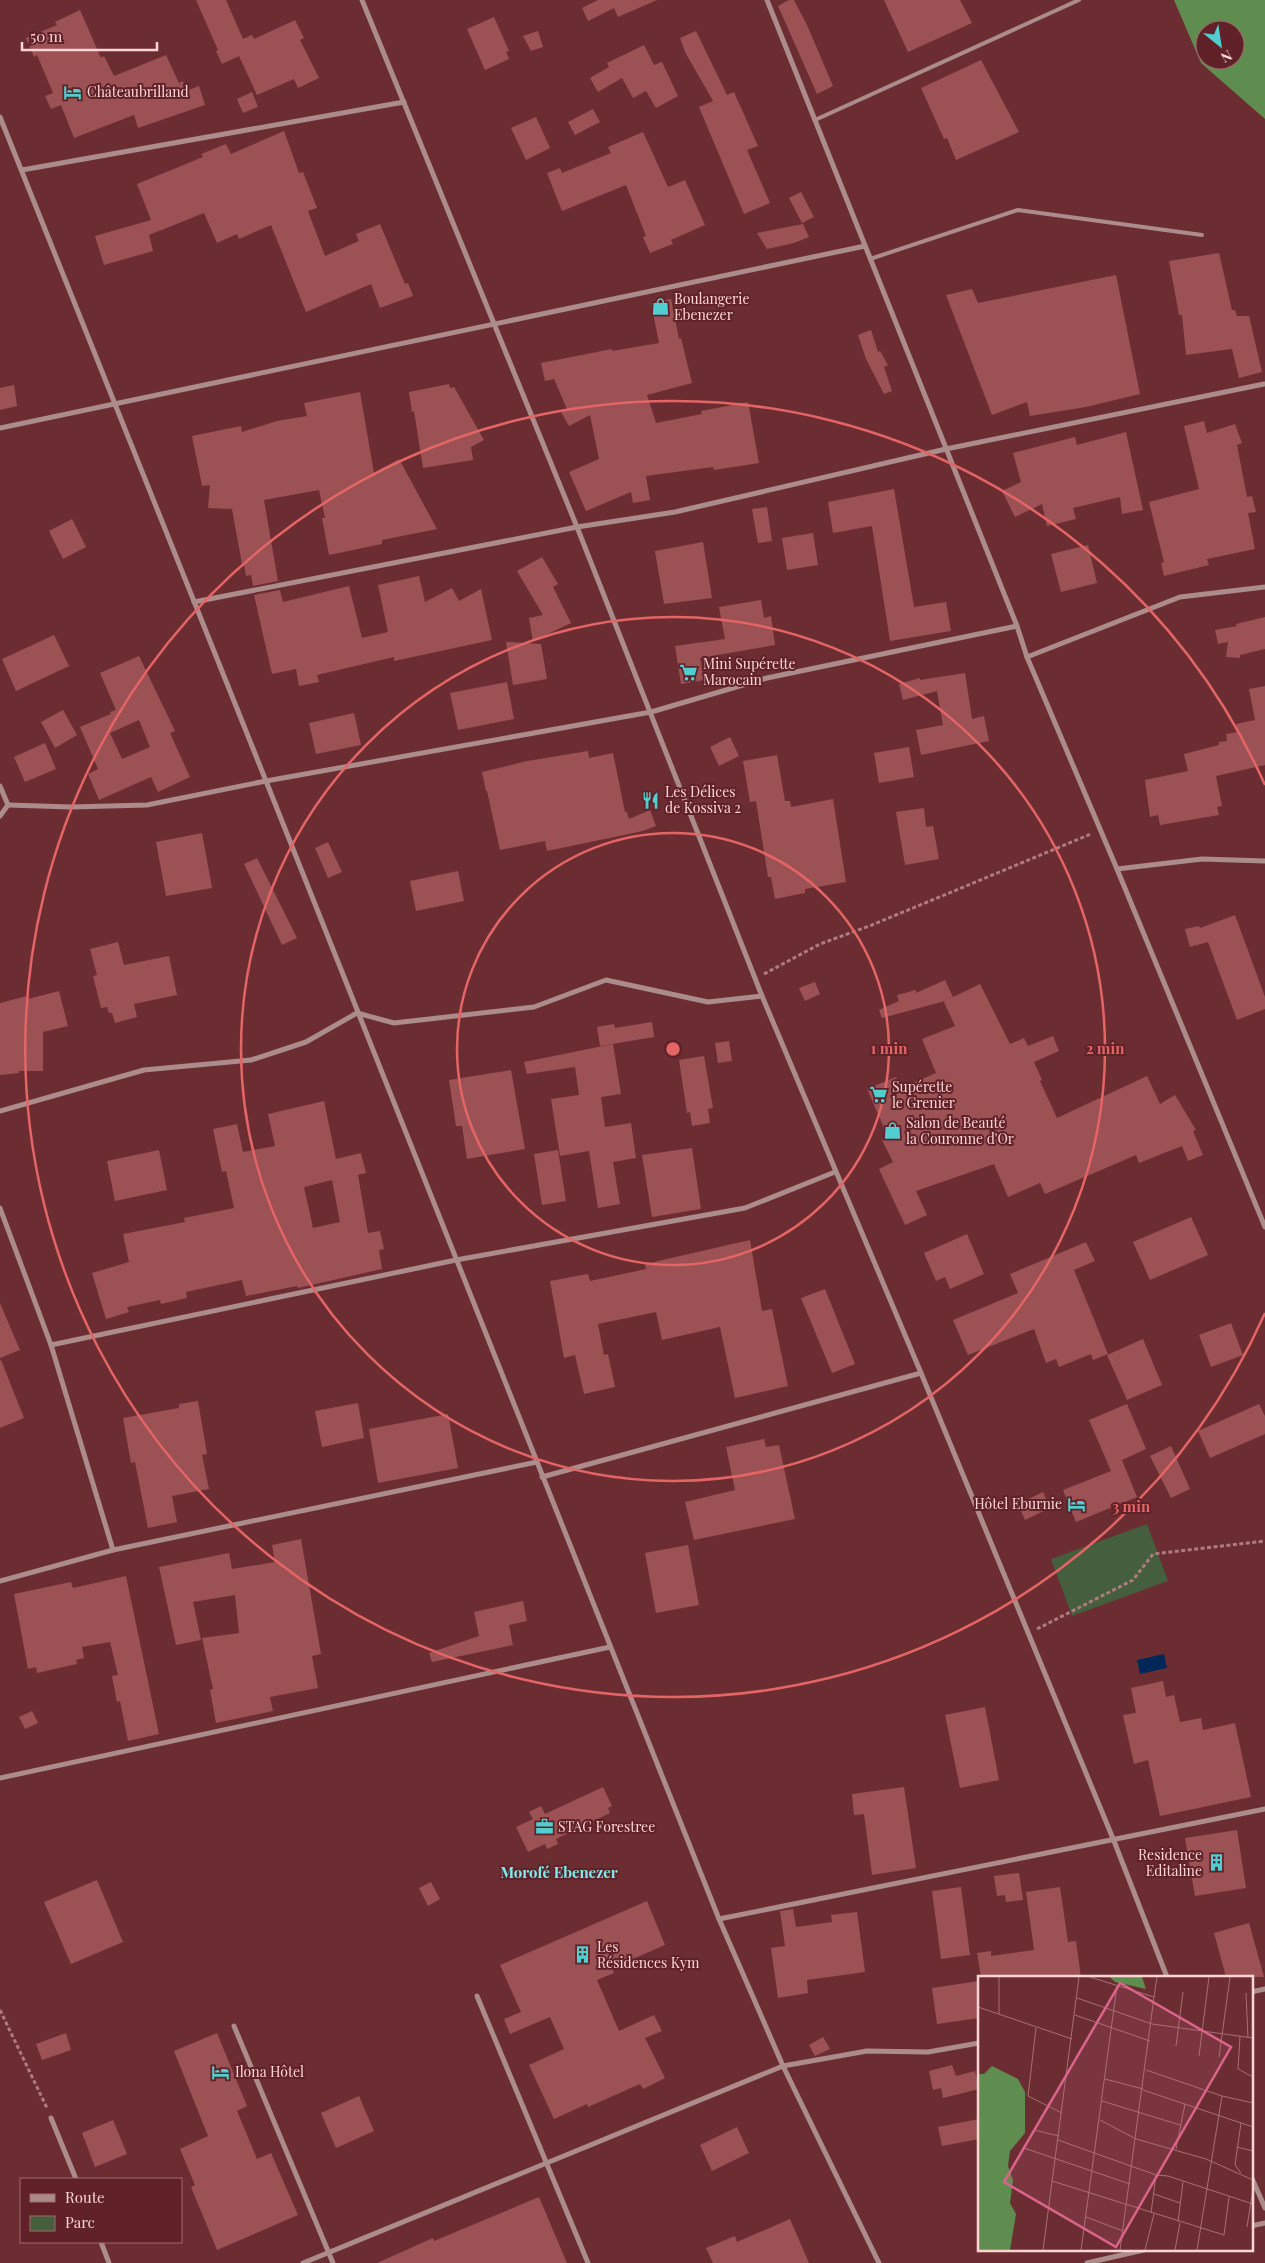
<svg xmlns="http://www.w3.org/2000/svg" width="1265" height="2263" font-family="'Playfair Display',serif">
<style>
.green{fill:#455e3d}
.forest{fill:#5f8c4f;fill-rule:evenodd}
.water{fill:#012759}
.building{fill:#9c5155;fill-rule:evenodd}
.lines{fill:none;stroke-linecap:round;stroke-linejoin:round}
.path{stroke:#b07b7e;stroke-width:3;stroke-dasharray:4 2.5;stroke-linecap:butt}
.service{stroke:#ac8b8b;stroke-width:4}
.minor{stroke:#ac8b8b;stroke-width:5}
.ring{fill:none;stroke:#e46565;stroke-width:2.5}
.labels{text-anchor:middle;stroke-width:4;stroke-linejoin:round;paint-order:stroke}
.poi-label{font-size:14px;fill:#fdd5d5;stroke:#602228;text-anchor:start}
.neighbourhood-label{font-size:15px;font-weight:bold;fill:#7eebed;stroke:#602228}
.inset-road{fill:none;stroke:#a67073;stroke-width:1}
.view{fill:#da648c;fill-opacity:0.15;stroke:#da648c;stroke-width:2.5}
.inset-edge{fill:none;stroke:#fdd5d5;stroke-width:2.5}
.centre{fill:#e46565;stroke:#602228;stroke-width:2.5}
.ring-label{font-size:15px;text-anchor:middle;font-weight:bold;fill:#e46565;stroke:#602228;stroke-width:4;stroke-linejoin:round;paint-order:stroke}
</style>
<rect width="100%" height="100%" fill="#6c2d32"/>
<path class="green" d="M1147,1524l21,57 -96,35 -21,-57z"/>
<path class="forest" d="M1174,0h91v119l-64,-56zM1205,30h30v30h-30z"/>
<path class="water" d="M1164,1654l3,14 -27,6 -3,-14z"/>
<g class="building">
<path d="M196,0h30l17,39 9,-4 2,4 41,-19 9,18 -4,2 19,38 -21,10 -4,-9 -37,16 -18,-39 -17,8 -6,-13 2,-1z"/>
<path d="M598,0h59l-39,17 -4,-9 -26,13 -6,-13z"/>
<path d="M789,0h5l13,25 26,61 -16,8 -39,-88z"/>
<path d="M884,0h76l12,23 -64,29z"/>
<path d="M80,10l21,48 3,-2 10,20 52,-21 13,28 4,-2 3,10 13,-5 6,19 -67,23 -4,-13 -60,23 -13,-33 -10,4 -6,-13 8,-3 -16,-38 -3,2 -8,-19 31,-13 -2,-3z"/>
<path d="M494,17l15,34 -3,1 3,7 -24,11 -18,-41z"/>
<path d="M538,31l5,16 -12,4 -8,-15z"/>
<path d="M696,31l31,64 7,-3 24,54 -11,4 23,53 -26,11 -45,-107 14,-6 -28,-49 -5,-14z"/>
<path d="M644,45l10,20 8,-3 16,34 -22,12 -10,-17 -13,7 -11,-20 -24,14 -8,-14 19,-11 -2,-4z"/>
<path d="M981,60l38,72 -63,28 -9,-22 -3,1 -23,-51z"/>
<path d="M252,92l6,15 -15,6 -6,-14z"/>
<path d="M593,109l7,13 -25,13 -7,-13z"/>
<path d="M536,117l14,31 -24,12 -15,-32z"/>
<path d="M284,131l15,42 4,-1 14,36 -9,3 17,45 34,-15 -3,-7 24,-10 25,60 3,-1 5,13 -33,12 -9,-24 -65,28 -35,-87 -32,14 -2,-5 -20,9 -13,-30 -55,22 4,16 -49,14 -9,-29 56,-16 -14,-36 66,-27 -2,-3 25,-10 5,10z"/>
<path d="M643,132l25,55 17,-7 20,45 -34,15 2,4 -23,9 -7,-16 3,-1 -20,-51 -64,26 -15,-38 13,-5 2,5 49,-20 -3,-6z"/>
<path d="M801,192l13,25 -12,6 -13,-25z"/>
<path d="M803,224l6,13 -15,6 -27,6 -10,-16z"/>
<path d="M1219,253l13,57h3l2,6h12l13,56 -23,6 -7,-29 -46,6 -4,-40h-3l-10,-54z"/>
<path d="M1116,275l24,119 -54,13 -56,9 -3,-14 -35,13 -46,-120 26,-6 6,14z"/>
<path d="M671,299l8,40 2,-1 11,45 -45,12 9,28 46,-9 -1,-3 47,-9 11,61 -45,7 -1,-3 -67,9 4,24 -17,3 -2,-11 -45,19 -17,-39 30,-13 -9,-44 -21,11 -8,-14 6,-3 -13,-30 -9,2 -4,-18 71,-14v2l47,-8 -8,-40z"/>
<path d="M871,330l7,22 2,-1 8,14 -4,2 8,24 -8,3 -18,-35 -8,-24z"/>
<path d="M449,384l1,4 4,-1 30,53 -13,7 2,13 -50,8 -9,-57 -2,1 -3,-20z"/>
<path d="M14,385l3,21 -17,4v-22z"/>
<path d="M360,392l14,81 25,-14 38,70 -55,11v4l-53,11 -7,-37h3l-6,-28 -55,10 14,81 -25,5 -2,-11 -5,1 -2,-12h-2l-10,-55 -24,-1 2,-23 -8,1 -10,-50 49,-10 1,6 35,-11 30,-5 -3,-13z"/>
<path d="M1204,421l3,12 28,-9 7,19 -5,2 10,52 5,-1 4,16 -8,1 7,36 -48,10 2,6 -45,11 -3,-13 3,-1 -15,-60 50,-13 -15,-63z"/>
<path d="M1126,432l17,78 -21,4 -2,-17 -47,11 3,11 -29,7 -5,-22 -27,13 -13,-26 19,-9 -8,-29 62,-16 2,8z"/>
<path d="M894,489l20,118 32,-5 5,29 -61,10 -18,-115 -39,7 -5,-31z"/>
<path d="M767,507l5,34 -14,2 -6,-34z"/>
<path d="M72,519l14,28 -23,12 -14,-28z"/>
<path d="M813,533l5,32 -31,5 -5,-32z"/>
<path d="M703,542l9,56 -48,6 -9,-53z"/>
<path d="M1088,545l9,38 -36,9 -10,-38z"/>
<path d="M542,557l16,27 -5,3 18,36 -38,18 -4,-23 14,-3 -26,-44z"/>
<path d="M419,576l6,26 27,-14 7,13 22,-12 11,51 -98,21v-4l-77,18 2,7 -20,4 -3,-17 -24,5 -18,-79 26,-5 3,12 66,-16 13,52 26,-6 -10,-47z"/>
<path d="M761,600l3,18 7,-2 4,29 -75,13 4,22 -23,4 -6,-38 50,-7 -6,-32z"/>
<path d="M1265,617v32l-25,6v3l-14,-1 2,-15 -10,2 -3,-14 22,-4 -1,-2z"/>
<path d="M54,635l15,31 -53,25 -14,-32z"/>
<path d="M506,642l35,2 6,35 -34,6z"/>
<path d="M139,656l36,75 -5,2 20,44 -32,15 -7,-15 -52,23 -11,-26 10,-5 -18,-42 31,-13 -1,-2 6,-2 -16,-37zM139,720l11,27 -28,12 -12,-26z"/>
<path d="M965,673l7,46 12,-3 5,25 -68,14 -5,-25 27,-5 -6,-34 -34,9 -4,-16 21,-6v2z"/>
<path d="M507,682l7,37 -56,11 -8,-37z"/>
<path d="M1265,686v79l-49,11 6,30 -5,1 2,8 -59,10 -2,-10 -8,2 -5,-37 43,-9 -4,-17 35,-9v-3l8,-1 -1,-7 12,-2 -2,-8 19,-4 -6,-31z"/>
<path d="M63,710l14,25 -22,13 -14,-26z"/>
<path d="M354,713l7,32 -45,9 -7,-31z"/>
<path d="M730,737l9,19 -20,10 -9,-19z"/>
<path d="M45,743l11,26 -31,13 -11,-25z"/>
<path d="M909,747l5,30 -35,6 -5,-30z"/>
<path d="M588,751l1,7 24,-5 12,59h2l2,7 21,-9 6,16 -13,5 -96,20 -2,-10 -45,9 -13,-59h-1l-4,-19 45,-11z"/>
<path d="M777,755l8,46h5l1,6 42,-8 13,83 -41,7v4l-30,6 -4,-22h-3l-12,-76 -6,1 -7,-41z"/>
<path d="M924,808l2,19 7,-1 6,33 -34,6 -9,-53z"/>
<path d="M202,833l10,55 -46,8 -10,-54z"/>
<path d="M328,842l14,30 -14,6 -13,-30z"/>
<path d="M257,858l40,80 -15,7 -38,-81z"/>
<path d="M458,871l6,30 -48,10 -6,-30z"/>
<path d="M1235,915l30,82v12l-28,11 -29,-78 -18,5 -5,-18 14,-3 1,2z"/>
<path d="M118,942l6,23 45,-9 8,39 -43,9 3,13 -22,6 -3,-10h-3l-2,-6 -6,1 -8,-32 4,-1 -7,-26z"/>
<path d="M945,980l8,17 27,-13 30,60 14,-6 4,8 25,-10 6,15 -25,11 8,18 -2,1 17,37 90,-42 13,28 15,-9 21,35 -3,1 10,24 -15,6 -6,-15 -43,17 -3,-8 -91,39 -5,-11 -32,14 -14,-33 -78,27 11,24 -22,10 -26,-56 14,-7 -11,-22 6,-3 -21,-48 29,-12 5,11 35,-15 -14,-34 33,-13 -11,-24 1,-1 -63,17 -3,-8 20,-9 -2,-6 19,-5v3z"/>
<path d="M815,982l5,12 -15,7 -6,-13z"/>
<path d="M59,991l9,35 -25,6v39h-24v2l-19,2v-72l27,-7 1,3z"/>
<path d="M652,1022l2,15 -54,9 -3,-19 17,-3 1,4z"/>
<path d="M729,1041l3,20 -14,2 -3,-20z"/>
<path d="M613,1044l8,50 -20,3 4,30 26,-4 5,35 -23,4 7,42 -22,4 -9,-57 -29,5 -9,-57 28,-4 -4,-28 -48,7 -3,-12z"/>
<path d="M704,1056l9,52 -5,1 2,14 -18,3 -2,-14 -3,1 -8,-53z"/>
<path d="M511,1070l14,79 -58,10 -5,-33h-6l-7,-46z"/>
<path d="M324,1101l12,58 25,-6 5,20 -8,2 10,58 12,-2 4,18 -5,1 3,19 -84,19 -1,-2 -51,10 -4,-16 -56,12 1,6 -26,6 -1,-4 -33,7 2,5 -23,7 -14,-46 37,-11 -6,-28 62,-12 -1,-4 50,-10 -8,-37 -4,1 -9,-43 24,-5 6,28 32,-6 -7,-32zM332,1180l8,42 -27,6 -9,-41z"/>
<path d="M692,1148l9,61 -49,8 -10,-62z"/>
<path d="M159,1150l8,40 -52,11 -8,-40z"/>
<path d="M558,1150l8,51 -24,4 -8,-51z"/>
<path d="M1191,1217l17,38 -58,25 -17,-38z"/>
<path d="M967,1234l17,40 -34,15 -5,-12 -9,4 -12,-28z"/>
<path d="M750,1240l12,71 10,-2 16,77 -53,12 -15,-71 -58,13 -6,-28 -58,12 6,31 4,-1 7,33 -31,7 -9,-39 -11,3 -14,-77 38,-7 2,7 56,-12 -1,-5z"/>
<path d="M1086,1242l9,19 -21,9 34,84 -15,6 -2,-6 -32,13 -3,-8 -10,4 -12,-34 -66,26 -15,-35 65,-27 -8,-19z"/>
<path d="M825,1289l30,75 -23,9 -31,-75z"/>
<path d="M0,1303l20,47 -20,8z"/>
<path d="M1231,1323l12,32 -32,12 -12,-32z"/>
<path d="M1143,1339l19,46 -35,15 -20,-45z"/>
<path d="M1,1360l23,58 -24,10v-67z"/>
<path d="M198,1401l9,53 -5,1 7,34 -37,7 5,26 -29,6 -13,-66 -4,1 -8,-45 56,-10v-4z"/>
<path d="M358,1403l6,35 -42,9 -7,-36z"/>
<path d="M1127,1404l19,45 -24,11 15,37 -61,25 -13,-32 48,-19 -22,-51z"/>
<path d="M1259,1404l6,12v18l-55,24 -12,-27z"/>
<path d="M448,1414l10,54 -80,15 -9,-54z"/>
<path d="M764,1439l2,8 13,-2 16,74 -101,21 -9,-38 50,-12 -9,-43z"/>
<path d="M1171,1446l19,43 -19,9 -21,-42z"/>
<path d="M1043,1492l7,16 -25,12 -7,-16z"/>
<path d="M301,1539l20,115 -9,2 6,32 -48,9 3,14 -57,12 -6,-33 3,-1 -11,-51 37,-5 -4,-38 -42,7 8,38 -25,5 -17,-78 70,-14 3,16 43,-7 -3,-17z"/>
<path d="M688,1545l11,60 -43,8 -11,-60z"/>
<path d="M126,1576l33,158 -31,7 -8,-40 -3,1 -5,-26 6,-1 -8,-33 -28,5 2,11 -8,2 1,4 -40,9 -1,-6 -8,2 -14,-75 57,-12 2,6z"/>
<path d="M523,1601l4,20 -18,4 4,20 -81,17 -3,-9 50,-17 -5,-24z"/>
<path d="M1163,1681l3,16 8,-2 6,27 21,-4 2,12 32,-7 16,74 -91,19 -12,-56 -14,4 -11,-49 13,-2 -5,-25z"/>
<path d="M985,1707l14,73 -39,8 -15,-73z"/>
<path d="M32,1711l6,12 -13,6 -6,-12z"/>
<path d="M603,1787l9,19 -4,2 2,5 -54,26 2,5 -11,5 -2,-5 -17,8 -12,-25 17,-8 -4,-7 12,-6 4,8z"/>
<path d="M904,1787l12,81 -44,7 -8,-61 -10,1 -2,-21z"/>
<path d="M1237,1830l9,58 -51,8 -10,-58z"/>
<path d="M1019,1873l4,27 -17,2 -1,-7 -8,1 -3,-20z"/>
<path d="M97,1880l26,62 -52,22 -27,-62z"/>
<path d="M431,1882l9,17 -12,7 -9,-18z"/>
<path d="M961,1887l9,68 -29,4 -9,-68z"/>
<path d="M1060,1887l8,55 8,-1 5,36h-100l-4,-24 14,-2v5l43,-6 -8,-58z"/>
<path d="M647,1901l18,44 -53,23 2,5 -17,7 22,51 35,-16 8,16 -17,7 20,40 -22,11 -3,-5 -52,23 -1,-3 -33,15 -25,-54 35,-16 -14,-32 -40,17 -6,-15 17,-7 -21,-47z"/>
<path d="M793,1909l3,18 36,-5 -1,-7 26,-3 8,60 -58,8 1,13 -30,5 -7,-50 14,-2 -5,-35z"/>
<path d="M1249,1923l15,54h-38l-12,-44z"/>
<path d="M979,1981v37l-42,6 -5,-36z"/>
<path d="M66,2033l5,17 -29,10 -6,-16z"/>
<path d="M217,2033l30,73 -10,5 20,48 14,-6 27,62 -81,35 -26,-63 4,-2 -15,-36 28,-13 -34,-85z"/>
<path d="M823,2037l7,12 -15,7 -6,-11z"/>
<path d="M952,2065l4,11 19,-5 4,18 -36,9 -2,-10 -8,2 -4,-19z"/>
<path d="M359,2096l15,35 -38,17 -15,-35z"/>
<path d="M979,2119v20l-37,7 -4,-19z"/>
<path d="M113,2120l14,34 -32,13 -13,-34z"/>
<path d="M737,2127l12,26 -37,18 -12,-26z"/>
<path d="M539,2197l28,66h-190l56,-25 1,3z"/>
<path d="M790,2219l19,44h-96l-7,-15 29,-12 2,6z"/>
</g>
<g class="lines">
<g class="path">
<path d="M764,974l56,-30 52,-19 219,-91"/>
<path d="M1037,1629l96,-49 20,-26 112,-13"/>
<path d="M0,2010l47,98"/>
</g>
<g class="service">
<path d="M815,120l264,-120"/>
<path d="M870,259l148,-49 184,25"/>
</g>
<g class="minor">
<path d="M362,0l215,527 185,469 159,377 193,468 53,136"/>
<path d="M767,0l250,626 10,31 90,212 148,358"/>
<path d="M0,117l266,664 453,1138 64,147 96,197"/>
<path d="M22,170l382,-68"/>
<path d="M0,428l865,-182"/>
<path d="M194,602l383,-75 98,-15 271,-63 318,-65"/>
<path d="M1027,657l153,-60 85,-10"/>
<path d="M0,786l8,19"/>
<path d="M8,805l63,2 76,-2 119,-24 385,-69 116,-34 250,-52"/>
<path d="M0,816l8,-11"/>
<path d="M1117,869l85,-10 63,2"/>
<path d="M0,1111l144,-41 107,-10 55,-18 51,-29 37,10 140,-16 72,-27 102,22 54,-6"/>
<path d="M0,1208l51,137 62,205"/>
<path d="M51,1345l405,-85 289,-52 90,-36"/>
<path d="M542,1477l379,-104"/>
<path d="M0,1581l113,-31 424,-88"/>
<path d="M0,1778l610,-131"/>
<path d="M719,1919l546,-110"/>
<path d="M1251,1992l14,-3"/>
<path d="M477,1996l111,267"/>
<path d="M234,2026l99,237"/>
<path d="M51,2118l25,61"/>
<path d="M1251,2176l14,32"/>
<path d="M1251,2226l14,-3"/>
<path d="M101,2242l8,21"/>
<path d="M303,2263l480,-197 84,-15 61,1 51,-9"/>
<path d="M1087,2263l61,-14"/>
</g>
</g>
<g class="ring">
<circle cx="673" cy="1049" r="216"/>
<circle cx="673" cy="1049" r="432"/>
<path d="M1265 1313A648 648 0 1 1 1265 785"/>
</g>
<defs>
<symbol id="hotel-bare" viewBox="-9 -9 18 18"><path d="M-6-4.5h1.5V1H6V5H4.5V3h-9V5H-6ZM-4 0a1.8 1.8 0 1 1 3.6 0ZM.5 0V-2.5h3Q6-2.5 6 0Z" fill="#52cdd0" stroke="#602228" stroke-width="2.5" paint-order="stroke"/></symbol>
<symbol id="shop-bare" viewBox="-9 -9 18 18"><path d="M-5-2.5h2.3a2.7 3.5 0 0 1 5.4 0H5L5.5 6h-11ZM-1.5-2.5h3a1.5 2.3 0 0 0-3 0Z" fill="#52cdd0" stroke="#602228" stroke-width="2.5" paint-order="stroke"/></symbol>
<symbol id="supermarket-bare" viewBox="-9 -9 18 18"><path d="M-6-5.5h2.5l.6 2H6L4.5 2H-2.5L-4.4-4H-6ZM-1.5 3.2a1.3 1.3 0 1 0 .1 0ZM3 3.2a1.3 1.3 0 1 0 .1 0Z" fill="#52cdd0" stroke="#602228" stroke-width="2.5" paint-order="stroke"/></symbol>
<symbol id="restaurant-bare" viewBox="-9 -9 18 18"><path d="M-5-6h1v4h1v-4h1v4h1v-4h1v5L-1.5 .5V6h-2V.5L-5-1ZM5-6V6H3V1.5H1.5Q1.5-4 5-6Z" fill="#52cdd0" stroke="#602228" stroke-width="2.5" paint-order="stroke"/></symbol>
<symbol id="office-bare" viewBox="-9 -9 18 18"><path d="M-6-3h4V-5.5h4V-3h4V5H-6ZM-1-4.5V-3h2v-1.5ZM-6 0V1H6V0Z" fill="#52cdd0" stroke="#602228" stroke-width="2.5" paint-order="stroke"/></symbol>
<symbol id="building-bare" viewBox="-9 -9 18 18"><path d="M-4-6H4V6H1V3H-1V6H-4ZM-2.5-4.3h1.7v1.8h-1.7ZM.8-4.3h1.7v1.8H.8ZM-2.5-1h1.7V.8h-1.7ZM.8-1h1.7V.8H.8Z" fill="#52cdd0" stroke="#602228" stroke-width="2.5" paint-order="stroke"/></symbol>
</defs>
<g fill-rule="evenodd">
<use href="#hotel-bare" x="60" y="80" width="25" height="25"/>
<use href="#shop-bare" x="648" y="294" width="25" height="25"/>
<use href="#supermarket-bare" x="676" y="660" width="25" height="25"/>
<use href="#restaurant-bare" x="638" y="788" width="25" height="25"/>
<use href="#supermarket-bare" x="866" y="1082" width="25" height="25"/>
<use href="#shop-bare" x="880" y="1118" width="25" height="25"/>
<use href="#hotel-bare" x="1064" y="1492" width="25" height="25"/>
<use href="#office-bare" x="532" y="1814" width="25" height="25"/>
<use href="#building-bare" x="1204" y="1850" width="25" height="25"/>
<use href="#building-bare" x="570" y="1942" width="25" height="25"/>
<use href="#hotel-bare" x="208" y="2060" width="25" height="25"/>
</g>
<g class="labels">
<g class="poi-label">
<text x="87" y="97">Châteaubrilland</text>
<text x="674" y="304">Boulangerie<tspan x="674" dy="16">Ebenezer</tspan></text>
<text x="703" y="669">Mini Supérette<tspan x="703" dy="16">Marocain</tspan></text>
<text x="665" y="797">Les Délices<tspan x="665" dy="16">de Kossiva 2</tspan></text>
<text x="892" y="1092">Supérette<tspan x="892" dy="16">le Grenier</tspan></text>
<text x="906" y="1128">Salon de Beauté<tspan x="906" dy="16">la Couronne d'Or</tspan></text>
<text x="1062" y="1509" text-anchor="end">Hôtel Eburnie</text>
<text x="558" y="1832">STAG Forestree</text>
<text x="1202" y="1860" text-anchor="end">Residence<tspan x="1202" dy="16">Editaline</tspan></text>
<text x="597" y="1952">Les<tspan x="597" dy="16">Résidences Kym</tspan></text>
<text x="235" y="2077">Ilona Hôtel</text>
</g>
<g class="neighbourhood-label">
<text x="559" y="1878">Morofé Ebenezer</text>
</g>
</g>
<g transform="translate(978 1976)">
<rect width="275" height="275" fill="#6c2d32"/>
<path d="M132,1h32l4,12 -31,-7zM14,90l26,13 7,13v41l-15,18 -2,15 5,14 -3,23 6,11 -6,36h-32v-176h6z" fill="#5f8c4f"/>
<path class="inset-road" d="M112,1l64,20 -34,253M268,17l2,45M176,21l3,-20M99,22l75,26 101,14M0,31l94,32M21,38v-37M97,39l75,26M58,52l-8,68 34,17M262,60l-2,33 15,8M198,70l7,-54M221,80l10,-79M241,81l11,-80M168,94l76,26M127,103l38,10M165,114l110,37M124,125l78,24M122,144l36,19 70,20 47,21M56,154l25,6M80,164l98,35 12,1 85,28M259,171l16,4M46,172l106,36M198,173l9,-45M263,197l-6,-8 6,-42M74,205l172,54 5,-38M176,218l26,9M173,237l5,-38M108,241l37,14M200,246l5,-40M269,251l6,-38M65,274l36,-273M103,274l36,-264M167,274l9,-36M197,274l5,-27M219,274l25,-154 31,7"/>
<path class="view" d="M142,7l111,64 -115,200 -112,-65z"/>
<rect width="275" height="275" class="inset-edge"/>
</g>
<circle cx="673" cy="1049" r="8" class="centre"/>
<g class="ring-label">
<text x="889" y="1054">1 min</text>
<text x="1105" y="1054">2 min</text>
<text x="1131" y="1512">3 min</text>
</g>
<rect x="20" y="2178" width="162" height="65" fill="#602228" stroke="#9f6a6d"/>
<rect x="30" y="2194" width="25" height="8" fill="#ac8b8b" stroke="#9f6a6d"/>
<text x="65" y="2203" font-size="15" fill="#fdd5d5">Route</text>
<rect x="30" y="2216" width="25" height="15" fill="#455e3d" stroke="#9f6a6d"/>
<text x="65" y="2228" font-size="15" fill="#fdd5d5">Parc</text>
<g transform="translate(1220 45) rotate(150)"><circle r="24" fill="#602228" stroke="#9f6a6d"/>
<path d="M0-4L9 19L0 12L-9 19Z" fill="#52cdd0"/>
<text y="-8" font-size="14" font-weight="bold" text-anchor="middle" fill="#fdd5d5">N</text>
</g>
<path d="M22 42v8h135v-8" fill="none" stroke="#fdd5d5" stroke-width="2.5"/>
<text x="30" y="42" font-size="15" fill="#fdd5d5" stroke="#602228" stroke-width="4" paint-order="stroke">50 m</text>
</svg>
